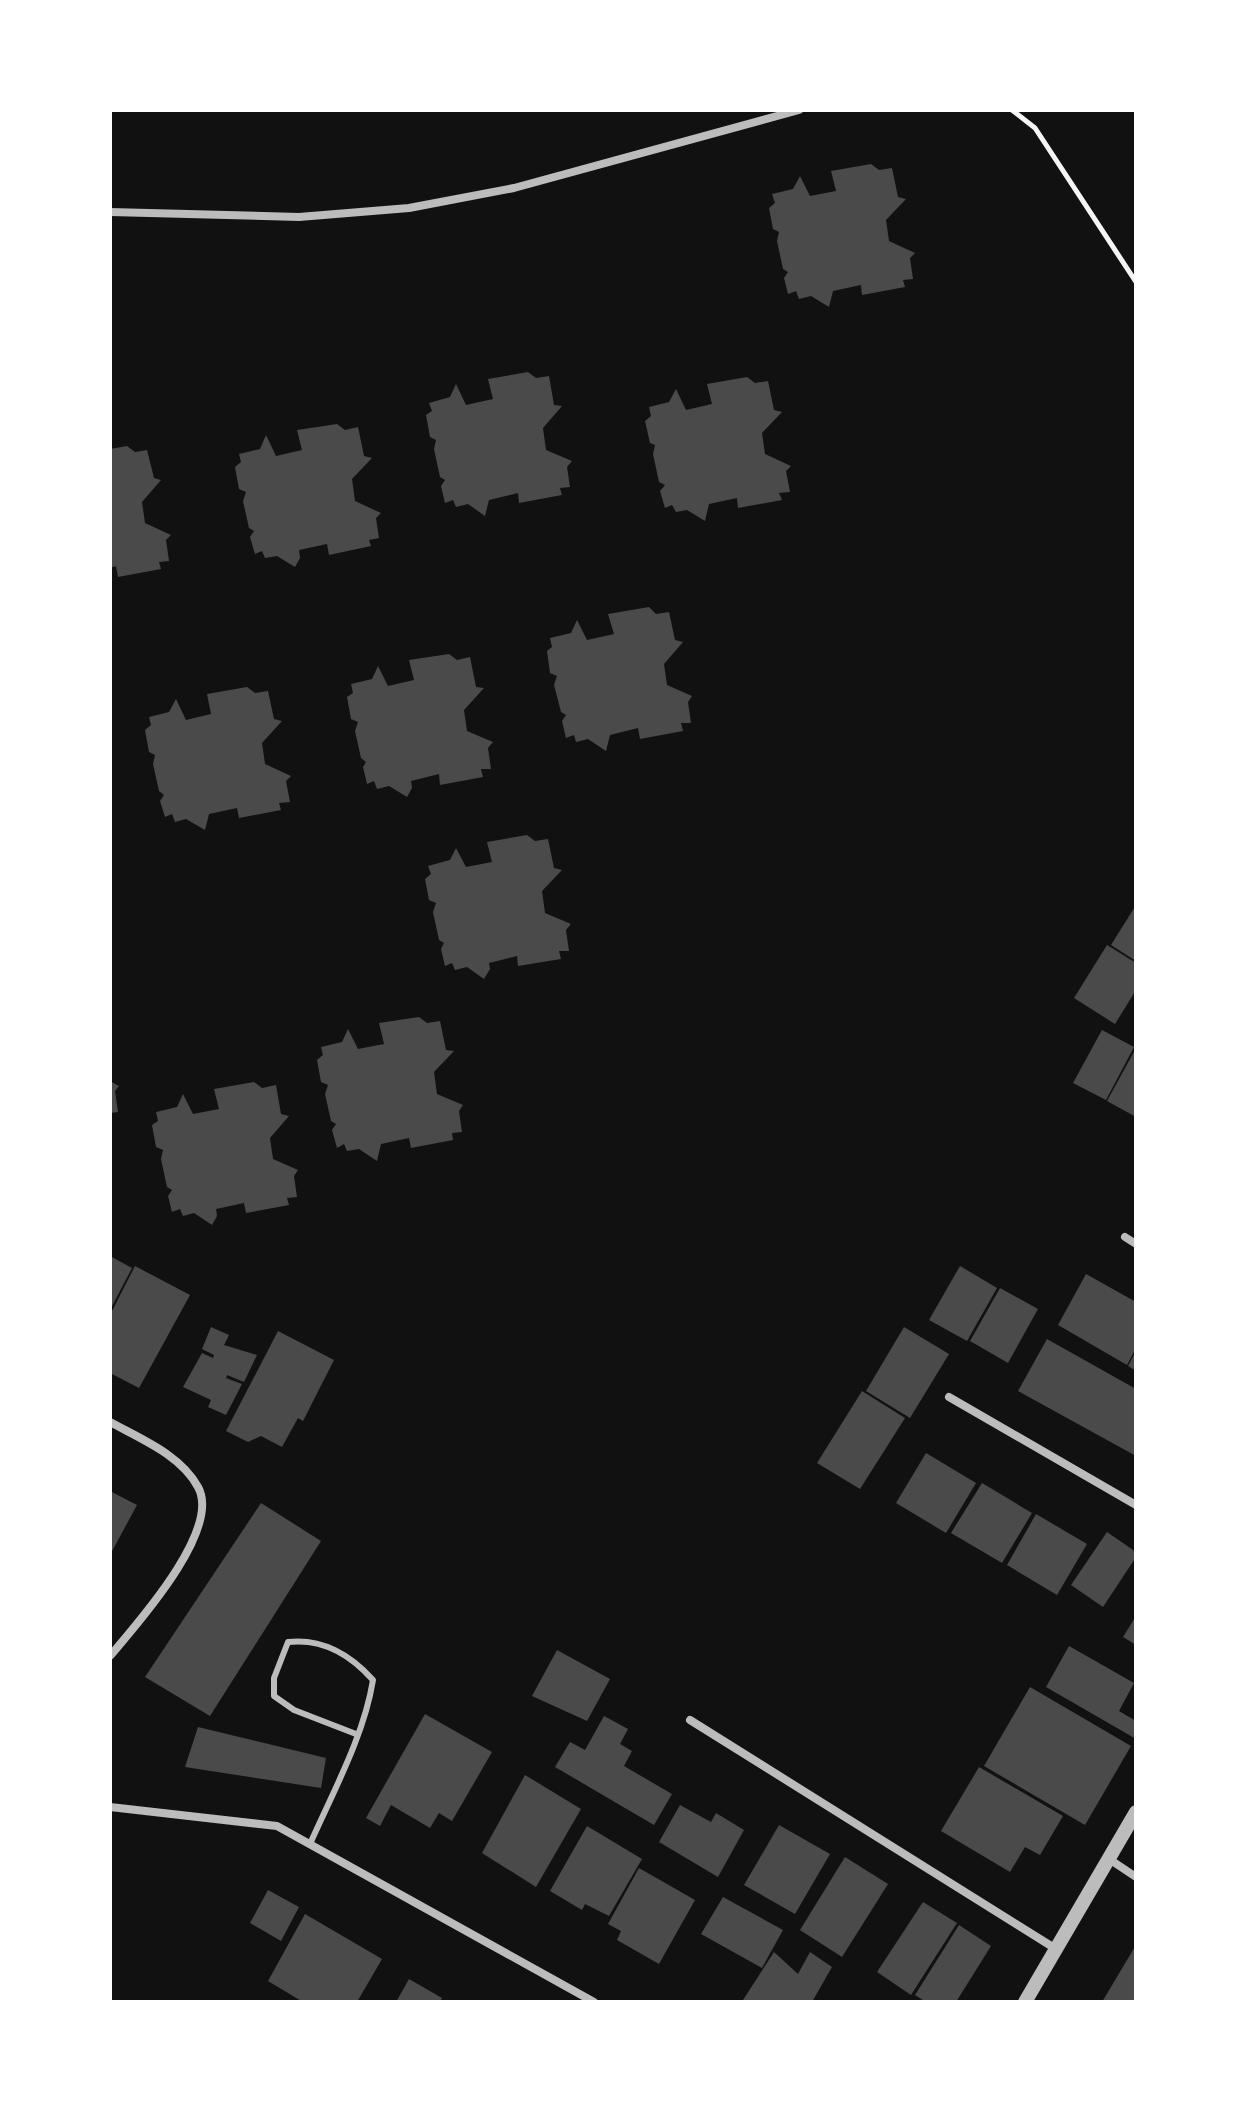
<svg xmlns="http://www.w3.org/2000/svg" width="1246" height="2112" font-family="Signika,sans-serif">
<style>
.building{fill:#4a4a4a}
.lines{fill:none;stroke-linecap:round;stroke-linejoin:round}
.path{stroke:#f5f5f5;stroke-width:5}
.service{stroke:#bcbcbc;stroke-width:6}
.minor{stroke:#bcbcbc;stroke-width:8}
.tertiary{stroke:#bcbcbc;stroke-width:14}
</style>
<rect width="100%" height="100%" fill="#111"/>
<g class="building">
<path d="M871,164l8,6 13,-2 6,29 8,2 -20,21 3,21 26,12 -5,5 3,21 -10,1 2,7 -43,8 -1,-10 -28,6 -4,16 -18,-11 -12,3 -3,-8 -8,3 -4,-16 4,-6 -5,-3 -6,-28 2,-9 -6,-3 -4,-21 6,-5 -3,-9 21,-5 7,-13 10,20 26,-5 -5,-20z"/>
<path d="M528,372l8,6 13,-2 5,29 8,1 -19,22 3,22 26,11 -5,6 3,20 -10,1 2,7 -43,8 -1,-10 -29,7 -4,16 -17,-12 -12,3 -3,-7 -8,3 -4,-17 4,-6 -5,-3 -6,-28 2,-9 -6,-3 -4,-22 6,-4 -3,-8 21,-6 6,-13 10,21 27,-6 -5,-20z"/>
<path d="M747,377l8,6 13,-2 6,29 8,2 -20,21 3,21 26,12 -5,5 4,21 -11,1 3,7 -44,8 -1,-10 -28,6 -4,17 -18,-11 -11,2 -4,-7 -7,3 -5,-17 5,-6 -6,-3 -6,-28 2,-9 -5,-2 -5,-22 6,-5 -2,-9 20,-5 7,-13 10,21 26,-6 -5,-20z"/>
<path d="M337,424l8,6 13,-3 6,29 8,2 -20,21 3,22 26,12 -5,5 3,20 -10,2 2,6 -42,9 -2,-11 -28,6 1,8 -5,9 -18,-11 -12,2 -3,-7 -7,3 -5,-17 4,-6 -5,-3 -6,-27 3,-9 -7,-3 -4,-22 6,-5 -2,-8 21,-5 6,-14 10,21 26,-6 -5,-20z"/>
<path d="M127,446l8,6 12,-2 7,28 7,2 -19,22 3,21 26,12 -5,5 3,21 -10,1 2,7 -43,8 -2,-11 -6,2v-119z"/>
<path d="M649,607l7,7 13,-2 6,28 8,2 -19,22 3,21 25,11 -4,6 3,21h-10l2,8 -43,8 -2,-11 -28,7 -4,16 -18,-12 -12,3 -2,-7 -8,3 -4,-17 4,-6 -5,-3 -7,-27 3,-9 -7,-3 -3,-22 5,-4 -2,-9 21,-5 6,-13 10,20 27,-6 -6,-20z"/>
<path d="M449,654l8,6 13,-3 6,30 8,1 -20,22 3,21 26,11 -5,6 3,21h-10l2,8 -43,8 -1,-11 -28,7 1,7 -5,9 -18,-11 -12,3 -3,-8 -7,3 -4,-17 3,-5 -5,-4 -6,-27 3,-9 -7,-3 -4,-22 6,-4 -2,-9 21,-5 6,-13 10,20 26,-6 -5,-20z"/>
<path d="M247,687l8,6 13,-2 6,28 8,2 -20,22 3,21 26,12 -5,5 4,21 -11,1 2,7 -42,8 -2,-10 -28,6 -4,16 -19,-11 -11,3 -3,-8 -7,3 -5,-16 4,-6 -5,-4 -6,-27 2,-9 -6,-3 -4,-22 6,-5 -2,-8 20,-5 7,-13 10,21 25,-6 -4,-20z"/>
<path d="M527,835l8,6 13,-2 6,29 8,2 -20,21 3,22 26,11 -5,6 3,21h-10l2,8 -43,7 -1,-10 -28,7 1,6 -6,10 -17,-12 -12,3 -3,-7 -7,3 -4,-17 3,-6 -5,-3 -6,-28 3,-9 -7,-3 -4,-21 6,-5 -3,-8 22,-6 6,-12 10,19 26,-5 -5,-20z"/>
<path d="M1136,905v56l-25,-16z"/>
<path d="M1107,945l29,18v27l-21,34 -41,-26z"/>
<path d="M419,1017l8,6 13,-2 6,29 8,1 -20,21 3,22 26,11 -4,6 3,21 -10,1 1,7 -42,8 -2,-10 -28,6 -4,17 -18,-12 -12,2 -3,-7 -7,4 -5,-18 4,-6 -5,-3 -6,-27 3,-9 -7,-3 -4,-22 6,-5 -2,-8 21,-5 6,-13 10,20 26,-5 -5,-21z"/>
<path d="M1102,1030l32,17 -28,53 -33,-17z"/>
<path d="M1136,1048v69l-29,-16z"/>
<path d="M110,1081l9,5 -4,5 3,21 -8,1z"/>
<path d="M254,1082l8,6 14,-3 5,29 8,2 -19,22 3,21 25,11 -4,6 3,21 -10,1 2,7 -43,8 -2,-10 -28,6 1,7 -5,9 -18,-12 -11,3 -3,-7 -8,3 -4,-16 4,-6 -5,-3 -6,-28 2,-9 -7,-3 -4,-22 6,-4 -2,-9 21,-5 6,-13 10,20 26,-5 -5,-20z"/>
<path d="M110,1256l22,12 -22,42z"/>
<path d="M135,1266l55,29 -51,93 -29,-15v-58z"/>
<path d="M960,1266l37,22 -30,53 -38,-21z"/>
<path d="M1086,1274l50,28v46l-9,17 -69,-40z"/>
<path d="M1000,1288l38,21 -30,54 -38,-22z"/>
<path d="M211,1327l18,8 -5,10 33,10 -13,27 -17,-7 -1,3 16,6 -16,31 -18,-8 3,-7 -28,-13 19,-34 11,5 1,-3 -12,-6z"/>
<path d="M904,1327l45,27 -39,64 -44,-27z"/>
<path d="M278,1331l56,29 -31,61 -5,-3 -16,29 -21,-11 -13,6 -22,-11z"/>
<path d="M1047,1339l89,50v67l-118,-65z"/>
<path d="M1136,1351v20l-8,-5z"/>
<path d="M862,1391l43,27 -45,71 -43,-26z"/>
<path d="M926,1453l50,30 -30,50 -50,-30z"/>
<path d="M982,1483l50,30 -30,50 -51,-30z"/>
<path d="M110,1491l27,14 -27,50z"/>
<path d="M261,1503l60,38 -111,175 -65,-39z"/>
<path d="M1036,1514l51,30 -30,51 -50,-30z"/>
<path d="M1107,1532l29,20v5l-33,50 -32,-22z"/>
<path d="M1136,1616v29l-13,-8z"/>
<path d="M1069,1646l65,37 -15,28 17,10v18l-90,-52z"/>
<path d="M557,1650l53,29 -23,42 -55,-25z"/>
<path d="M1030,1687l101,59 -46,79 -101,-59z"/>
<path d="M425,1714l67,38 -40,69 -13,-8 -9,15 -39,-23 -11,21 -14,-8z"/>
<path d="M604,1716l24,13 -8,15 12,7 -8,15 48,28 -18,31 -99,-58 15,-25 15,8z"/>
<path d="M198,1727l128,31 -5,30 -136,-21z"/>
<path d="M979,1767l84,49 -23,39 -15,-8 -15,25 -69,-41z"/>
<path d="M525,1775l56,34 -45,78 -54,-34z"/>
<path d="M680,1805l31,17 5,-9 28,17 -26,47 -59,-35z"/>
<path d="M779,1825l51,29 -35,60 -51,-29z"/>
<path d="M587,1826l55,33 -33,57 -24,-12 -3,6 -32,-19z"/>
<path d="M845,1857l43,27 -46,73 -42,-27z"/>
<path d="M639,1868l56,32 -36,64 -42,-24 4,-9 -13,-7z"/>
<path d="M268,1890l31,17 -18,34 -31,-18z"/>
<path d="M723,1897l60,33 -21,38 -61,-34z"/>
<path d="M923,1902l34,21 -46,72 -34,-23z"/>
<path d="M305,1914l77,45 -25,43h-54l-35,-21z"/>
<path d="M959,1925l32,21 -35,56h-30l-11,-7z"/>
<path d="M1136,1945v56l-34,1z"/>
<path d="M774,1952l24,22 12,-22 22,15 -20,35 -69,-2z"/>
<path d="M409,1979l33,19 -2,4h-44z"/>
</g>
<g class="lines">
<path class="path" d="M1012,110l23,18 101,154"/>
<path class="service" d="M310,1844c23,-52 54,-108 63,-164 -22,-25 -51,-42 -85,-38l-14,36v18l20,14 62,24"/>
<g class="minor">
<path d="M110,212l189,5 110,-9 105,-20 285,-78"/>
<path d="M1125,1237l11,7"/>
<path d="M949,1397l187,108"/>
<path d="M110,1422c31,17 71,33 88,65 24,43 -62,138 -88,169"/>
<path d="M690,1720l366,229"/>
<path d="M110,1807l167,19 317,176"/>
<path d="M1109,1859l27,18"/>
</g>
<path class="tertiary" d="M1025,2002l111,-190"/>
</g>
<rect width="1246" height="2112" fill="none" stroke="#ffffff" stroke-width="224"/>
</svg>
